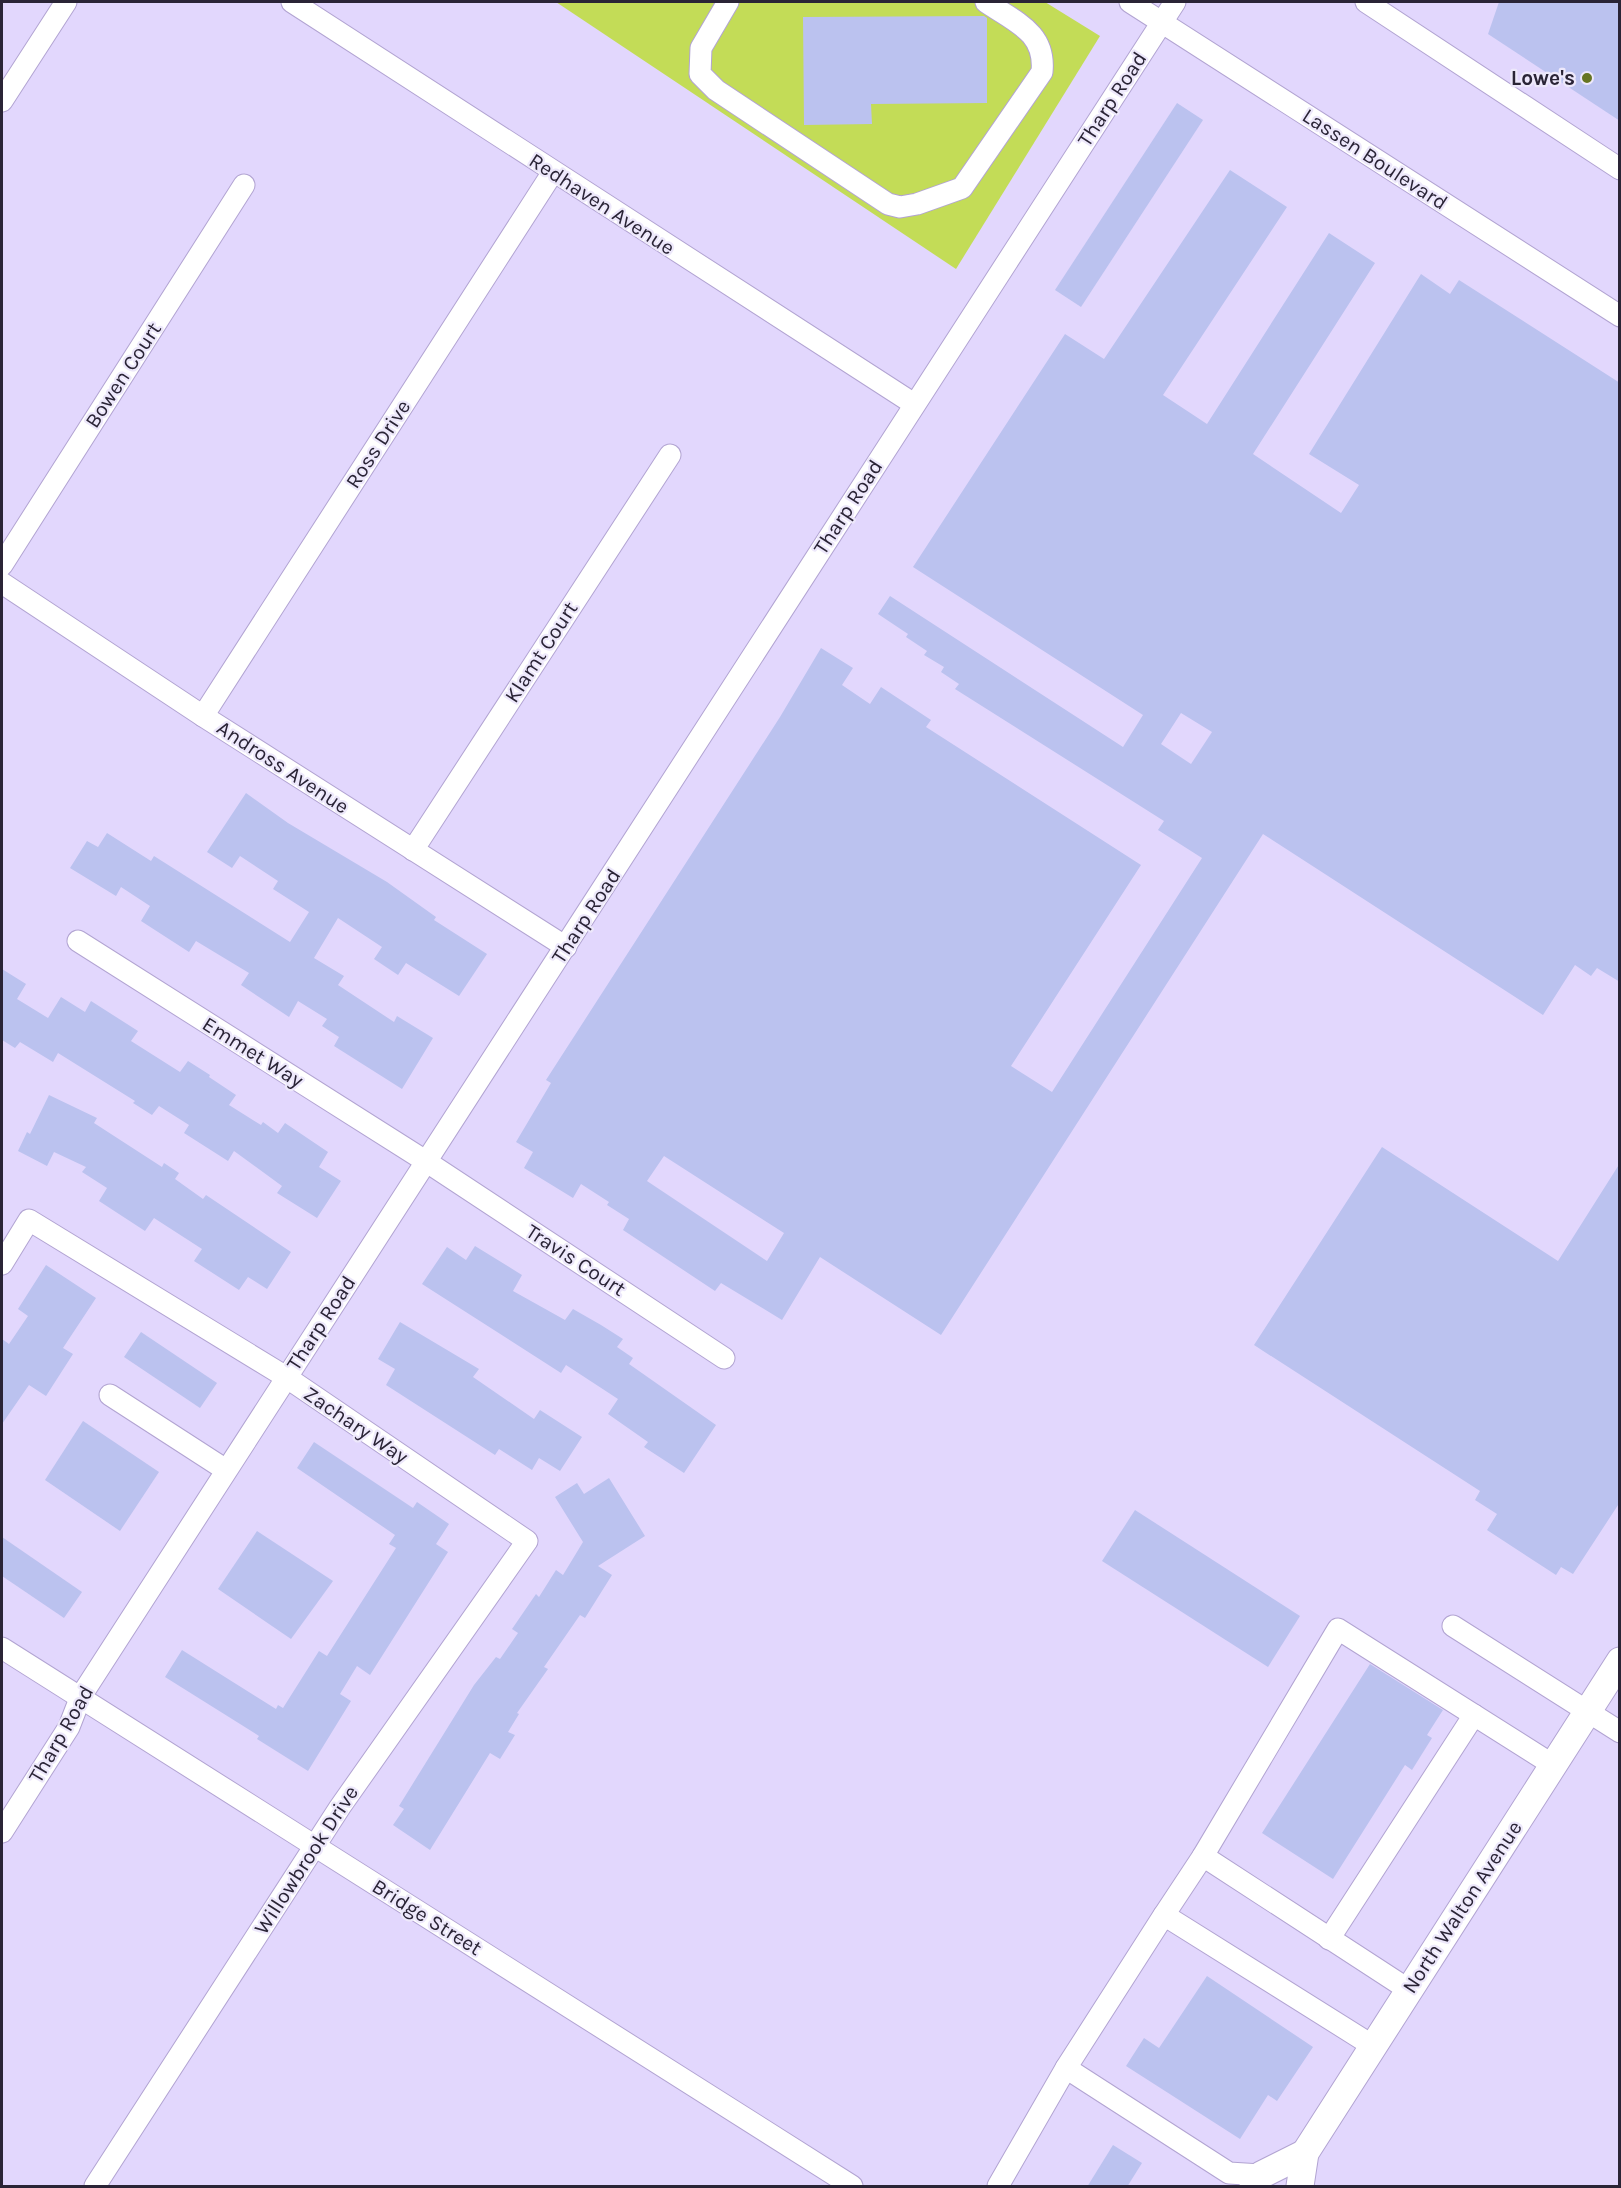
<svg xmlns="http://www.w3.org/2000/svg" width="1621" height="2188" font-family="Karla,sans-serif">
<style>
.green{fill:#c3dc57}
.building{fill:#bbc2ef;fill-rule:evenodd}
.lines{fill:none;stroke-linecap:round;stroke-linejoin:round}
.minor-casing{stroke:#b2a4d2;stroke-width:23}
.major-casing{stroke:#b2a4d2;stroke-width:29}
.minor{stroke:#fff;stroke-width:21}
.major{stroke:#fff;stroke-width:27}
.poi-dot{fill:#667522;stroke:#ede8fb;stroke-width:2}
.labels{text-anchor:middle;stroke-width:4.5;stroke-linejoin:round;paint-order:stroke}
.poi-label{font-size:21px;font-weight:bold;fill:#2a2436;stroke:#ede8fb;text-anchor:end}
.street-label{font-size:21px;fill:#2a2436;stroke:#ede8fb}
</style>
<rect width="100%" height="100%" fill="#e2d7fd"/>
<path class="green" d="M556,2h489l55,34 -144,233z"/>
<g class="building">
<path d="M1499,2h121v119l-132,-87z"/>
<path d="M984,16l3,2v85l-116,1 1,20 -68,1 -1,-108z"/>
<path d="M1177,103l26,17 -122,187 -26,-17z"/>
<path d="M1230,170l57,37 -124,188 44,29 122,-191 46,30 -122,191 88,59 18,-28 -50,-31 112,-180 29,20 9,-14 161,103v599l-23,-14 -6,8 -16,-11 -32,50 -280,-181 -322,501 -121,-78 -38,63 -61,-37 -6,8 -92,-61 6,-11 -22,-14 2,-3 -28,-18 -8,14 -49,-30 9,-16 -17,-10 35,-59 -5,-3 234,-363 41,-69 32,20 -11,17 28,19 11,-17 50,33 -5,7 215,138 -130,201 41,26 150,-234 -44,-28 6,-9 -209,-132 4,-5 -18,-12 3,-5 -20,-12 3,-4 -21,-14 2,-3 -30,-20 12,-18 233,151 20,-32 -230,-148 152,-233 39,25zM1181,713l31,19 -21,32 -30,-20zM664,1156l120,77 -17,28 -120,-80z"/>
<path d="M246,793l42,30 99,59 49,35 -2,3 53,34 -28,42 -53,-33 -8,12 -24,-16 8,-12 -44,-29 -24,40 30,18 -6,9 56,37 3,-6 36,22 -31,51 -68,-43 5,-9 -17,-11 5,-7 -29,-18 -9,16 -48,-32 8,-12 -53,-32 -7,11 -48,-31 9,-15 -29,-19 -5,9 -46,-28 17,-27 11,6 9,-14 44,28 3,-5 136,86 19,-30 -36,-23 5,-8 -38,-25 -8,12 -25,-16z"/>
<path d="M2,969l24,15 -9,15 31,19 13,-21 24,15 6,-11 47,30 -7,10 49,31 8,-11 22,14 -1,2 27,18 -7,10 32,20 2,-3 15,11 7,-10 43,29 -9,15 22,14 -24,37 -40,-25 5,-7 -48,-35 -6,10 -44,-28 5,-8 -30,-19 -7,9 -19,-12 2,-2 -77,-48 -5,9 -33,-20 -5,6 -13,-8z"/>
<path d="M49,1095l48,23 -3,5 68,44 2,-4 15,10 -4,6 28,20 3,-4 85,57 -24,37 -19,-12 -9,13 -45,-29 8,-12 -48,-31 -9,13 -46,-30 8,-13 -25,-16 4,-5 -32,-15 -7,14 -29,-15 9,-19 3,2z"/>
<path d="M1382,1147l176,114 62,-98v339l-47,72 -12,-7 -5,8 -69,-45 10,-16 -22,-14 5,-9 -226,-146z"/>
<path d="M475,1246l47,29 -9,16 52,29 8,-11 28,16 22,14 -6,8 16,11 -4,6 87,61 -32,48 -40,-26 4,-5 -40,-28 10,-15 -52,-34 -5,8 -139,-89 25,-37 19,13z"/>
<path d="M46,1265l50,33 -33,50 10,6 -27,42 -17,-11 -27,39v-85l7,5 19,-28 -10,-7z"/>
<path d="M400,1322l79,47 -6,8 61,42 6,-9 42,27 -22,34 -21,-13 -7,12 -33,-21 -4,6 -109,-70 9,-16 -17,-10z"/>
<path d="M141,1332l76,51 -17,25 -76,-51z"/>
<path d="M83,1421l76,51 -39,59 -75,-51z"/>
<path d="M314,1442l99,66 4,-6 32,22 -13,20 12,8 -78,123 -13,-9 -17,28 11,7 -43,70 -51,-32 2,-3 -94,-59 17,-27 94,59 2,-4 5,3 36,-57 8,5 69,-108 -7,-4 6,-9 -98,-67z"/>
<path d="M609,1478l36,58 -47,30 14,9 -27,43 -5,-3 -36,52 4,2 -31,44 2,1 -11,18 7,3 -15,24 -10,-6 -60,97 -37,-25 11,-16 -5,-3 75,-121 22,-28 4,2 18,-26 -6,-4 24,-35 3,3 17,-27 7,5 20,-33 -28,-45 22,-14 7,11z"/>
<path d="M1135,1510l165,106 -32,51 -166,-106z"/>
<path d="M257,1531l76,50 -42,58 -73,-50z"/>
<path d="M2,1537l80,55 -18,26 -62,-42z"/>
<path d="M1370,1664l73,46 -16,25 5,3 -20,32 -7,-5 -72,114 -71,-46z"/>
<path d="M1207,1976l106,71 -36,54 -9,-6 -28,44 -114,-73 18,-28 15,10z"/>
<path d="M1113,2145l29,18 -15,24h-40z"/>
</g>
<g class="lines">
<defs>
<g id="minor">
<path d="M292,2l622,402"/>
<path d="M728,2l-27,46 -1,26 16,16 172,114 12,3 17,-3 45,-16 80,-116c4,-40 -27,-50 -56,-70"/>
<path d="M1130,2l490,314"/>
<path d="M1366,2l254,167"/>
<path d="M2,101l64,-99"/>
<path d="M2,565l242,-380"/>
<path d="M2,583l201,133 363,231"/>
<path d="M203,716l350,-544"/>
<path d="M413,850l257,-395"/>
<path d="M78,941l349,221 297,196"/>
<path d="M2,1264l27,-44 257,157 241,164 -187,266 -245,379"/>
<path d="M110,1395l116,75"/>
<path d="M1453,1626l167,106"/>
<path d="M2,1648l850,538"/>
<path d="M2,1832l67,-105 12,-31 1094,-1694"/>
<path d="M1164,1915l39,-59"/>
<path d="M1329,1939l145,-224"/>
<path d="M1409,1990l-206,-134 135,-227 215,136"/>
<path d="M1066,2068l163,105 32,2"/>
<path d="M998,2186l68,-118 98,-153 209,131"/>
</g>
<g id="major">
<path d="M1253,2186l8,-11 44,-22"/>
<path d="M1300,2186l5,-33 315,-492"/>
</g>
</defs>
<use href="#minor" class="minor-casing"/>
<use href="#major" class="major-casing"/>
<use href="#minor" class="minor"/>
<use href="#major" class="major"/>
</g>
<circle class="poi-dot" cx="1587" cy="78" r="6"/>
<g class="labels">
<g class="poi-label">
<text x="1575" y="85">Lowe's</text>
</g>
<g class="street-label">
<text transform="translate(1112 99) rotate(-57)" y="7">Tharp Road</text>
<text transform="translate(1375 159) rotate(33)" y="7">Lassen Boulevard</text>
<text transform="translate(602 204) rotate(33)" y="7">Redhaven Avenue</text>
<text transform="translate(123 375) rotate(-57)" y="7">Bowen Court</text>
<text transform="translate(378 444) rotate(-57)" y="7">Ross Drive</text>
<text transform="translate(848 507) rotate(-57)" y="7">Tharp Road</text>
<text transform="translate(541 652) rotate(-57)" y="7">Klamt Court</text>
<text transform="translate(283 767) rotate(33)" y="7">Andross Avenue</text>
<text transform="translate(586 916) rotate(-57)" y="7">Tharp Road</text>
<text transform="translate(253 1052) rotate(32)" y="7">Emmet Way</text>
<text transform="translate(576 1260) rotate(33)" y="7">Travis Court</text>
<text transform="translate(321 1323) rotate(-57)" y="7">Tharp Road</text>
<text transform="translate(356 1425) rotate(34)" y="7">Zachary Way</text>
<text transform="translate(61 1734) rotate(-60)" y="7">Tharp Road</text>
<text transform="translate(306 1860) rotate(-57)" y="7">Willowbrook Drive</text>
<text transform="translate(1462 1907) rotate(-57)" y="7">North Walton Avenue</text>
<text transform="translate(427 1917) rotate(32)" y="7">Bridge Street</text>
</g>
</g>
<rect width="1621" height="2188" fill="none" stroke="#2a2436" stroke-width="6"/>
</svg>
